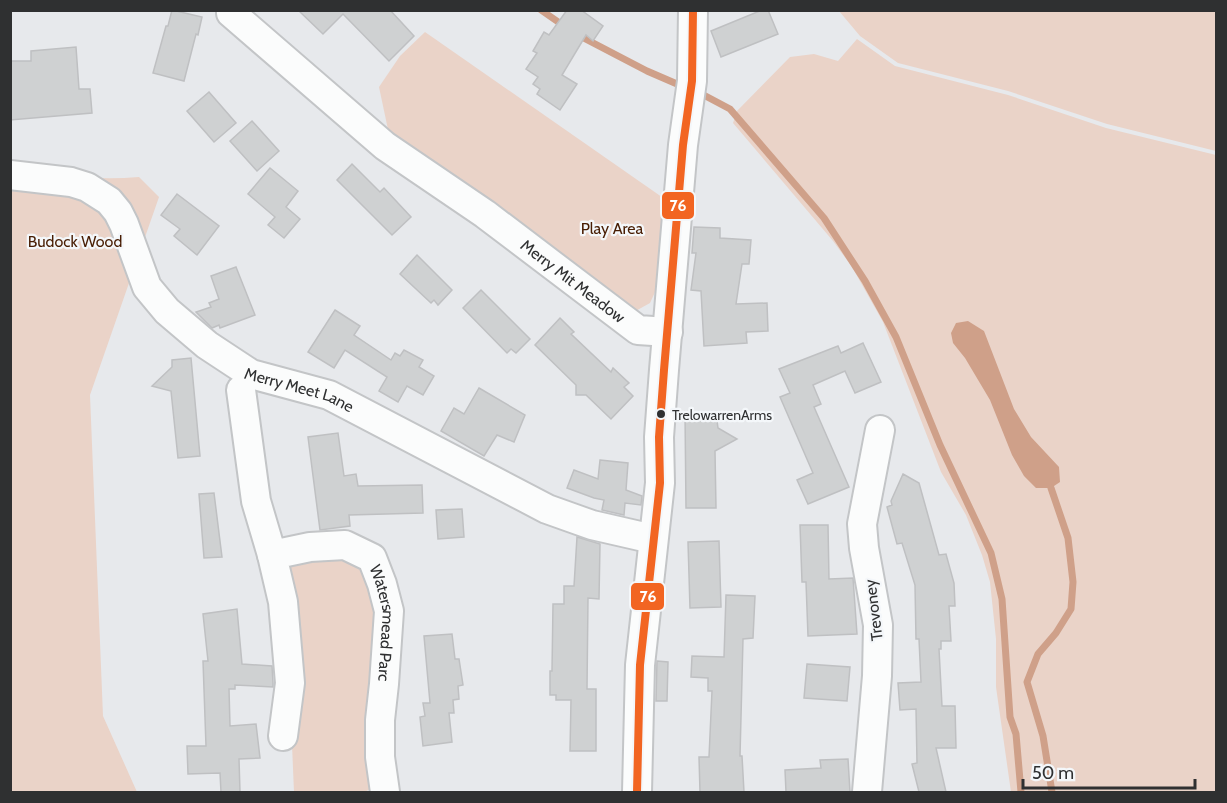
<svg xmlns="http://www.w3.org/2000/svg" width="1227" height="803" font-family="Cabin,sans-serif">
<style>
.green{fill:#ead3c8}
.water{fill:#cfa089}
.lines{fill:none;stroke-linecap:round;stroke-linejoin:round}
.stream{stroke:#cfa089;stroke-width:7}
.building{fill:#cfd1d2;stroke:#bfc0c2;stroke-width:1.5}
.minor-casing{stroke:#c3c5c7;stroke-width:32}
.minor{stroke:#fbfcfc;stroke-width:28}
.bus-1-casing{stroke:#f4f7fa;stroke-width:12}
.bus-1{stroke:#f26522;stroke-width:8}
.bus-dot{fill:#2f3031;stroke:#f4f7fa;stroke-width:2}
.labels{text-anchor:middle;stroke-width:4.5;stroke-linejoin:round;paint-order:stroke}
.bus-label{font-size:14px;fill:#2f3031;stroke:#f4f7fa;text-anchor:start}
.park-label{font-size:16px;fill:#481d03;stroke:#f4f7fa}
.street-label{font-size:16px;fill:#2f3031;stroke:#f4f7fa}
.line-badge{stroke:#f4f7fa;stroke-width:2}
.badge-label{font-size:16px;text-anchor:middle;font-weight:bold;fill:#fff}
</style>
<rect width="100%" height="100%" fill="#e7e9ec"/>
<g class="green">
<path d="M839,11h377v140l-109,-27 -99,-33 -110,-28 -38,-27z"/>
<path d="M425,32l244,170 -8,77 -11,24 -18,10 -242,-174 -11,-52 21,-31z"/>
<path d="M857,39l38,27 113,29 98,33 110,27v637h-205l-15,-105v-48l-6,-57 -8,-27 -16,-40 -25,-43 -58,-150 -31,-55 -19,-26 -100,-118 4,-12 53,-54 24,-3 24,7z"/>
<path d="M10,170c43,5 86,11 129,7l20,20 -69,198 13,321 34,76h-126z"/>
<path d="M345,549l35,37v199l-16,7h-70l-10,-236z"/>
</g>
<path class="water" d="M968,321l16,10 30,78 17,28 28,30 1,15 -9,6h-15l-12,-12 -12,-21 -22,-55 -25,-42 -12,-15 -2,-10 5,-10z"/>
<g class="lines">
<g class="stream">
<path d="M541,10l23,16"/>
<path d="M576,34l71,37 37,16"/>
<path d="M698,92l32,17 94,109 41,63 31,56 44,108 51,108 11,46 8,118 6,17 5,58"/>
<path d="M1051,488l17,50 5,44 -2,27 -15,24 -18,21 -11,28 16,54 9,56"/>
</g>
</g>
<g class="building">
<path d="M172,10l30,7 -4,18 -2,-1 -12,47 -31,-8 13,-47h2z"/>
<path d="M298,10h92l24,26 -25,25 -46,-47 -20,20z"/>
<path d="M567,10h14l22,16 -10,15 -7,-6 -24,40 15,9 -17,26 -23,-16 3,-5 -7,-5 5,-7 -12,-8 11,-16 -4,-2 11,-19 5,3z"/>
<path d="M762,10h6l10,24 -57,23 -10,-26z"/>
<path d="M76,47l3,42h11l2,24 -82,7v-59h21v-10z"/>
<path d="M209,92l27,31 -22,19 -27,-31z"/>
<path d="M252,121l27,30 -22,20 -27,-30z"/>
<path d="M352,164l28,28 4,-4 27,29 -19,18 -55,-55z"/>
<path d="M270,168l28,23 -12,16 14,12 -16,19 -16,-13 7,-8 -27,-23z"/>
<path d="M177,194l42,32 -22,29 -23,-19 6,-7 -19,-14z"/>
<path d="M694,227l26,1v10l31,2 -2,24h-7l-6,40 31,-1 1,28 -22,1 1,11 -43,3 -3,-55 -10,-1 5,-37h-4z"/>
<path d="M417,255l35,35 -14,15 -4,-5 -3,3 -31,-29z"/>
<path d="M236,267l19,48 -35,13 -1,-3 -7,3 -16,-16 15,-5 -2,-4 10,-4 -8,-23z"/>
<path d="M481,290l49,49 -14,14 -5,-4 -4,4 -44,-45z"/>
<path d="M335,310l25,16 -6,9 37,25 4,-7 5,3 4,-6 19,10 -4,7 15,9 -11,19 -16,-9 -9,16 -19,-11 8,-14 -42,-27 -11,18 -26,-16z"/>
<path d="M560,318l14,14 -3,2 40,38 2,-4 16,15 -5,4 9,9 -22,23 -25,-24h-10v-10l-41,-40z"/>
<path d="M863,343l18,39 -26,11 -10,-22 -32,14 8,19 -7,3 35,80 -41,17 -11,-24 16,-7 -33,-76 10,-4 -11,-24 59,-23 3,7z"/>
<path d="M191,358l9,98 -22,2 -7,-67 -19,-5 20,-19v-7z"/>
<path d="M479,388l46,27 -11,27 -17,-7 -13,21 -43,-25 13,-23 10,6z"/>
<path d="M685,413h31l2,15 19,11 -22,12 1,57h-30z"/>
<path d="M338,433l6,43 12,-2 2,12 64,-1 1,28 -74,2 1,11 -30,4 -12,-93z"/>
<path d="M600,460l28,3 -2,27 16,6 -1,9 -16,-2 -1,12 -22,-5 2,-10 -10,-2 -27,-10 7,-18 24,9z"/>
<path d="M903,474l16,9 20,72 7,-1 8,29 1,23h-6l2,35h-10v8h-2l3,57h13l1,42h-20l10,44h-27l-7,-28 5,-1 -1,-54 -16,1 -2,-27 23,-1 -2,-43h-3l-1,-54 -13,-42 -5,1 -10,-37 5,-2 -1,-4z"/>
<path d="M214,493l8,64 -18,1 -5,-64z"/>
<path d="M462,509l2,28 -26,2 -2,-29z"/>
<path d="M800,525h28l1,54 24,-1 4,56 -49,2 -2,-54h-4z"/>
<path d="M577,537l23,7 -1,55 -11,-1 -1,91h9v62h-26l1,-51h-15v-5h-6v-24h2l1,-67h11v-18h10z"/>
<path d="M719,541l2,66 -31,1 -2,-66z"/>
<path d="M726,595l29,1 -2,42 -10,1 -3,117h2l2,36h-44l-1,-35h10l3,-66h-4v-13l-17,-1 1,-21 32,1z"/>
<path d="M237,609l5,55 30,2 1,17v4l-38,-2v4h-6l1,37 26,-2 4,34 -21,1 1,33h-19l-1,-19 -32,1 -1,-28h19l-3,-85h5l-5,-47z"/>
<path d="M452,634l3,25h4l4,26 -5,1 1,13 -6,1 1,13h-5l3,29 -29,4 -3,-29 5,-1 -2,-13h7l-6,-67z"/>
<path d="M657,661l11,1 -1,39h-11z"/>
<path d="M807,664l43,3 -3,34 -43,-3z"/>
<path d="M848,759l2,33h-64l-1,-22 36,-2 -1,-8z"/>
</g>
<g class="lines">
<defs>
<g id="minor">
<path id="s1" d="M231,13l154,133 100,68 153,116 30,2"/>
<path id="s2" d="M10,175l61,7 16,5 22,14 9,11 6,12 23,63 20,24 40,34 44,29 78,21 218,114 45,16 61,14"/>
<path d="M241,390l15,111 16,54"/>
<path id="s3" d="M283,736l7,-53 -7,-81 -11,-47 38,-8 35,-2 27,13 10,26 7,27 -5,73 -4,36v37l5,35"/>
<path d="M637,792l3,-127 20,-182 -1,-46 5,-67 19,-225 9,-64 1,-71"/>
<path d="M867,792l10,-116 1,-51 -14,-77 -2,-24 18,-94"/>
</g>
</defs>
<use href="#minor" class="minor-casing"/>
<use href="#minor" class="minor"/>
<defs>
<path id="bus-1" d="M637,792l3,-127 20,-182 -1,-46 5,-67 19,-225 9,-64 1,-71"/>
</defs>
<use href="#bus-1" class="bus-1-casing"/>
<use href="#bus-1" class="bus-1"/>
</g>
<circle class="bus-dot" cx="661" cy="414" r="5"/>
<g class="labels">
<g class="bus-label">
<text x="672" y="420">TrelowarrenArms</text>
</g>
<g class="park-label">
<text x="612" y="234">Play Area</text>
<text x="75" y="247">Budock Wood</text>
</g>
<g class="street-label">
<text dy="6" stroke="none"><textPath href="#s1" startOffset="435">Merry Mit Meadow</textPath></text>
<text dy="6" stroke="none"><textPath href="#s2" startOffset="386">Merry Meet Lane</textPath></text>
<text transform="translate(873 610) rotate(-97)" y="6">Trevoney</text>
<text dy="6" stroke="none"><textPath href="#s3" startOffset="354">Watersmead Parc</textPath></text>
</g>
</g>
<g class="line-badge">
<rect x="661" y="191" width="34" height="29" rx="6" fill="#f26522"/>
<rect x="630" y="582" width="35" height="29" rx="6" fill="#f26522"/>
</g>
<g class="badge-label">
<text x="678" y="211">76</text>
<text x="648" y="602">76</text>
</g>
<rect width="1227" height="803" fill="none" stroke="#2f3031" stroke-width="24"/>
<path d="M1023 779v9h172v-9" fill="none" stroke="#2f3031" stroke-width="3"/>
<text x="1032" y="779" font-size="18" fill="#2f3031" stroke="#f4f7fa" stroke-width="4.5" paint-order="stroke">50 m</text>
</svg>
